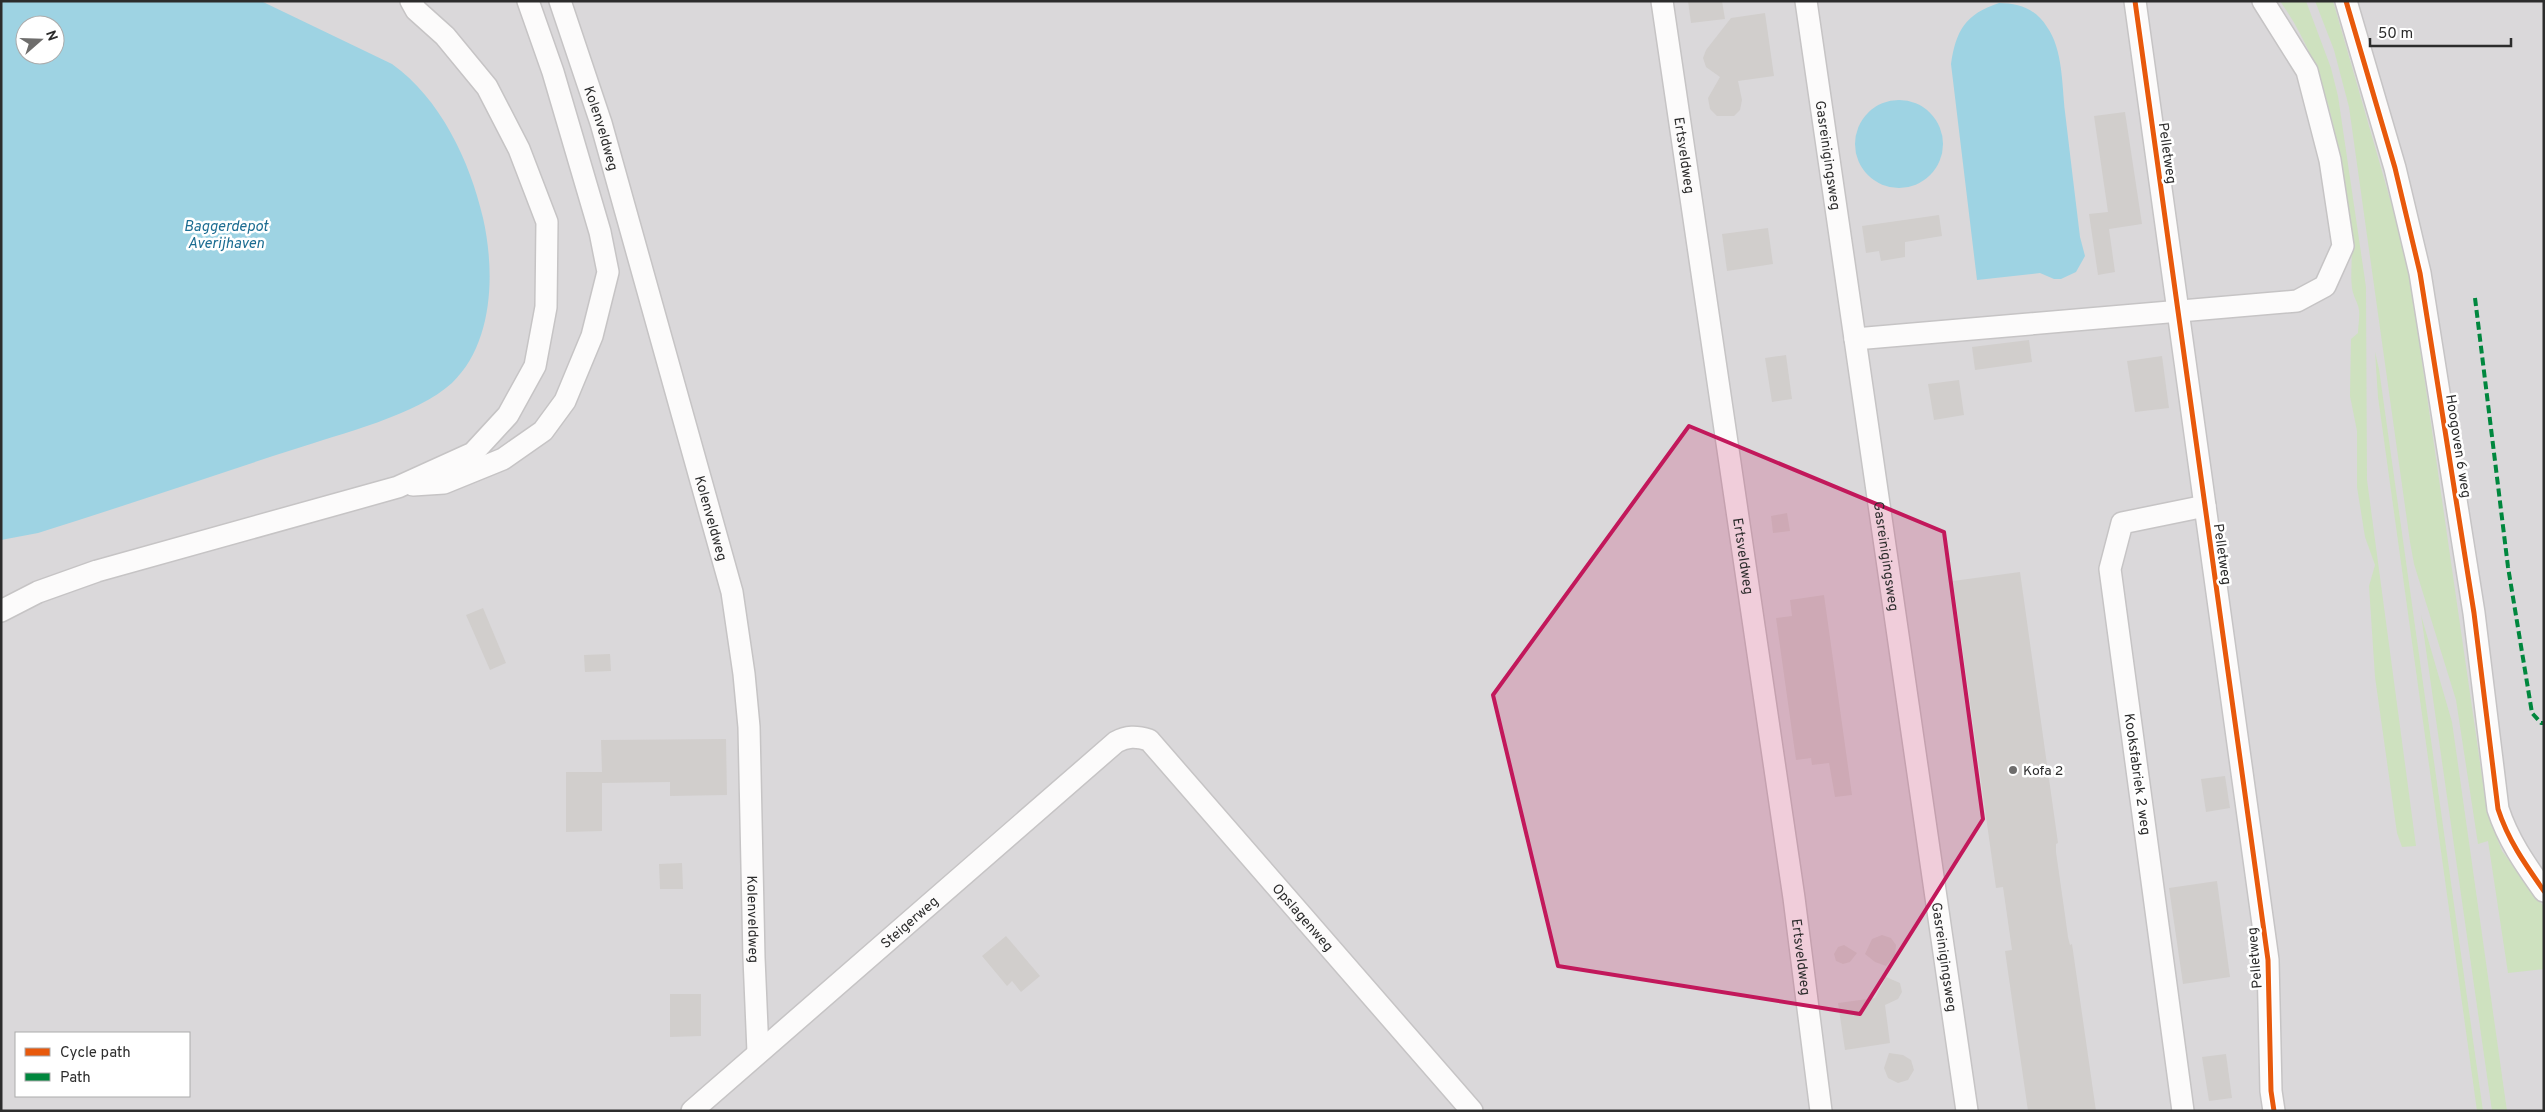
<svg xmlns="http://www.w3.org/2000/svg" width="2545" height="1112" font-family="Overpass,sans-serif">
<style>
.industrial{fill:#dad8da;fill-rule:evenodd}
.green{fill:#cee1bf}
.water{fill:#9ed3e3;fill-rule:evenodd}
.building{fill:#d1cecc}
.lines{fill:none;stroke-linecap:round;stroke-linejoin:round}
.minor-casing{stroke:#c6c4c5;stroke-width:24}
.minor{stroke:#fcfbfb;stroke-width:21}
.quiet{stroke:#00873e;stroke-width:4;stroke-dasharray:8 4;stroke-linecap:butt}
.cycleway-casing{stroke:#fff;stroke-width:8}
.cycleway{stroke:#e8590c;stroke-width:5}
.marked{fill:#c2185b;fill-opacity:0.2;stroke:#c2185b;stroke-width:4;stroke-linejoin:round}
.poi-dot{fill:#6e6d6c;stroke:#fff;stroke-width:2}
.labels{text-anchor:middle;stroke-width:5;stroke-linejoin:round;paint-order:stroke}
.street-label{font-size:14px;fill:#2c2c2c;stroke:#fff}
.poi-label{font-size:14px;fill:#2c2c2c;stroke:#fff;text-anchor:start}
.water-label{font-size:15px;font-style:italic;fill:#1b6c91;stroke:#fff}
</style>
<rect width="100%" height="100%" fill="#e9e6e3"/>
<path class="industrial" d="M1,1h2543v1110h-2543zM25,25h30v30h-30zM16,1033h173v63h-173z"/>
<g class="green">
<path d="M2280,1h26l25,67 7,28 28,191 1,193 49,366 -14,1 -5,-14 -22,-156 -6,-91 6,-21 -10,-28 -8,-50v-56l-7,-35 1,-57 7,-6c0,-7 2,-16 1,-23 -1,-7 -6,-14 -7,-22 -2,-15 1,-30 -1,-45 -8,-84 -21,-172 -71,-242z"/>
<path d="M2315,1h18l74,257 80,553 15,40 42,56v62l-36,4 -20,-132 -10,3 -22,-144 -42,-136 -4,-22 -61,-435 -15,-57z"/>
<path d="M2375,352l4,17 104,742h-6l-99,-714z"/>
<path d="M2421,615l31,107 55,389h-15z"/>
</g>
<g class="water">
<path d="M1,1h260l131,63c48,34 78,97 91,154 12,53 11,125 -31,165 -35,32 -112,51 -157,66 -72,23 -144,48 -216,71l-41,13 -37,7zM25,25h30v30h-30z"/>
<path d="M1999,3c20,0 37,6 48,24 16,22 15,59 18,85 5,42 10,84 15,125l5,19 -9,16 -15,7h-7l-14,-6 -63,7 -26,-216c5,-33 14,-50 48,-61z"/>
<circle cx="1899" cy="144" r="44"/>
</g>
<g class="building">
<path d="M1688,1h34l3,18 -34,4z"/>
<path d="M1765,13l9,63 -36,5 4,19 -2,10 -6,6h-17l-7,-7 -2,-11 12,-21 -14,-10 -3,-9 3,-8 25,-32z"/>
<path d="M2125,112l17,112 -33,5 6,43 -17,3 -9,-61 19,-2 -14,-96z"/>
<path d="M1939,215l3,21 -37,6v15l-24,4 -2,-10 -13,2 -4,-27z"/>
<path d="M1768,228l5,36 -46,7 -5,-37z"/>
<path d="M2029,340l3,22 -57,8 -3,-23z"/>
<path d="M1786,355l6,44 -20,3 -7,-44z"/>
<path d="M2162,356l7,52 -34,4 -8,-51z"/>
<path d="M1959,380l5,35 -30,5 -6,-36z"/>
<path d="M1787,513l3,18 -17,2 -2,-17z"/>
<path d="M2020,572l38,271 -2,1v8l9,63 3,22 2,8 2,-1 24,167h-68l-23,-160 7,-1 -9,-63 -7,1 -43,-307z"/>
<path d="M1824,595l28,200 -17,2 -6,-34 -17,2 -1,-7 -15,2 -20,-142 16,-2 -2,-16z"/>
<path d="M483,608l23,55 -16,7 -24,-55z"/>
<path d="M610,654l1,17 -26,1 -1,-17z"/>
<path d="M726,739l1,56 -57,1v-14l-68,1v-5v53l-36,1v-60h36l-1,-32z"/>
<path d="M2225,776l5,32 -24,4 -5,-33z"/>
<path d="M682,863l1,26h-23l-1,-25z"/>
<path d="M2217,881l13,96 -47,7 -14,-96z"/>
<path d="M1882,935l9,3 5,7 -1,10 -9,11 -11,-4 -10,-8 7,-15z"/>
<path d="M1006,936l34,40 -19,16 -9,-11 -5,5 -25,-30z"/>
<path d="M1844,945l13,8 -7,9 -7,2 -7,-3 -2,-7 4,-7z"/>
<path d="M1886,977l14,6 2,9 -4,7 -13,6 5,38 -45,7 -7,-47 37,-5z"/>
<path d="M670,994h31v42l-31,1z"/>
<path d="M1889,1053l14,2 8,5 3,10 -6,10 -10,3 -10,-5 -4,-10z"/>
<path d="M2226,1054l6,44 -23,3 -7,-44z"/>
</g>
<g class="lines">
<defs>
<g id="minor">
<path id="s1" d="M560,1l41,122 131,469 12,82 5,53 5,231 4,94"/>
<path id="s2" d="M1662,1l132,897 27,213"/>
<path id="s3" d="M1806,1l161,1110"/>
<path d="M2135,1l133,959 3,131 3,20"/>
<path d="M2346,1l49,167 25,105 54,340 24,196c10,31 27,55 46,82"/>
<path d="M1855,339l442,-38 28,-15 18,-40 -13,-86 -23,-89 -44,-70"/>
<path d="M413,485l31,-2 59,-24 40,-28 22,-30 27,-65 16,-64 -8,-40 -47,-160 -25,-71"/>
<path d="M1,611l37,-19 59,-21 301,-84 75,-34 35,-38 27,-49 11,-59 1,-85 -28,-73 -32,-62 -42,-51 -29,-26 -5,-9"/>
<path id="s4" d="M692,1111l424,-369c11,-6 20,-6 33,-2l323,371"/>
<path d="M2183,1111l-73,-542 12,-46 83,-17"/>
</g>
</defs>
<use href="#minor" class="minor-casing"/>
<use href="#minor" class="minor"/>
<path class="quiet" d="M2475,298l33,269 24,146 9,10h3"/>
<defs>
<g id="cycleway">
<path d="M2135,1l133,959 3,131 3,20"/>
<path d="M2346,1l49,167 25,105 54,340 24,196c10,31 27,55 46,82"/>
</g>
</defs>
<use href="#cycleway" class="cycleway-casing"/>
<use href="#cycleway" class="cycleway"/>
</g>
<path class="marked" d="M1689,426l255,106 39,287 -123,195 -302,-48 -65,-271z"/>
<circle class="poi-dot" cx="2013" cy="770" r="5"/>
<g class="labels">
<g class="street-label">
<text dy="5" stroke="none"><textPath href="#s1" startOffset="134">Kolenveldweg</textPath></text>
<text transform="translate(2168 153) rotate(82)" y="5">Pelletweg</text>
<text dy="5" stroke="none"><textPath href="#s2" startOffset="156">Ertsveldweg</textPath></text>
<text dy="5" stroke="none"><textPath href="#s3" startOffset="156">Gasreinigingsweg</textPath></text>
<text transform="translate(2459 446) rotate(81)" y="5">Hoogoven 6 weg</text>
<text dy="5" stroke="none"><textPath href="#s1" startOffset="539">Kolenveldweg</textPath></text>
<text transform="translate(2223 554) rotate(82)" y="5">Pelletweg</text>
<text dy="5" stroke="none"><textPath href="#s2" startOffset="561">Ertsveldweg</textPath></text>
<text dy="5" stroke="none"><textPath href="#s3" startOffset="561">Gasreinigingsweg</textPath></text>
<text transform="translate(2138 774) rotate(82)" y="5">Kooksfabriek 2 weg</text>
<text dy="5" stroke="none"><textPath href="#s4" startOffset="831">Opslagenweg</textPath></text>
<text dy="5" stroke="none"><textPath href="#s1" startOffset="944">Kolenveldweg</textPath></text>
<text dy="5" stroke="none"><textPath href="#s4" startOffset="288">Steigerweg</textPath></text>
<text dy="5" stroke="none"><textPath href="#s2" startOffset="966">Ertsveldweg</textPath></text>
<text dy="5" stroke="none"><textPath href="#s3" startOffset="966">Gasreinigingsweg</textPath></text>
<text transform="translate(2254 958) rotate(-95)" y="5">Pelletweg</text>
</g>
<g class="poi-label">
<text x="2023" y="775">Kofa 2</text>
</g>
<g class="water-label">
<text x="226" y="231">Baggerdepot<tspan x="226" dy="17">Averijhaven</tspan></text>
</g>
</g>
<rect width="2545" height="1112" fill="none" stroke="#2c2c2c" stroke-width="5"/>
<rect x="15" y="1032" width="175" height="65" fill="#ffffff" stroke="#ababab"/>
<rect x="25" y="1048" width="25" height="8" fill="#e8590c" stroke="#ababab"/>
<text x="60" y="1057" font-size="15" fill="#2c2c2c">Cycle path</text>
<rect x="25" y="1073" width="25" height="8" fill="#00873e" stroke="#ababab"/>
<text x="60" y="1082" font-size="15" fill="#2c2c2c">Path</text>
<g transform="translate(40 40) rotate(70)"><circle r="24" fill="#ffffff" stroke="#ababab"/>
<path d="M0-4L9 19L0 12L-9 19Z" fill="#6e6d6c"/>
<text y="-8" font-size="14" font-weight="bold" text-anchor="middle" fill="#2c2c2c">N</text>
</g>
<path d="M2370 38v8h141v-8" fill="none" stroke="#2c2c2c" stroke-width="2.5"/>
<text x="2378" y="38" font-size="15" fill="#2c2c2c" stroke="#ffffff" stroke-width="4" paint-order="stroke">50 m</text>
</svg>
